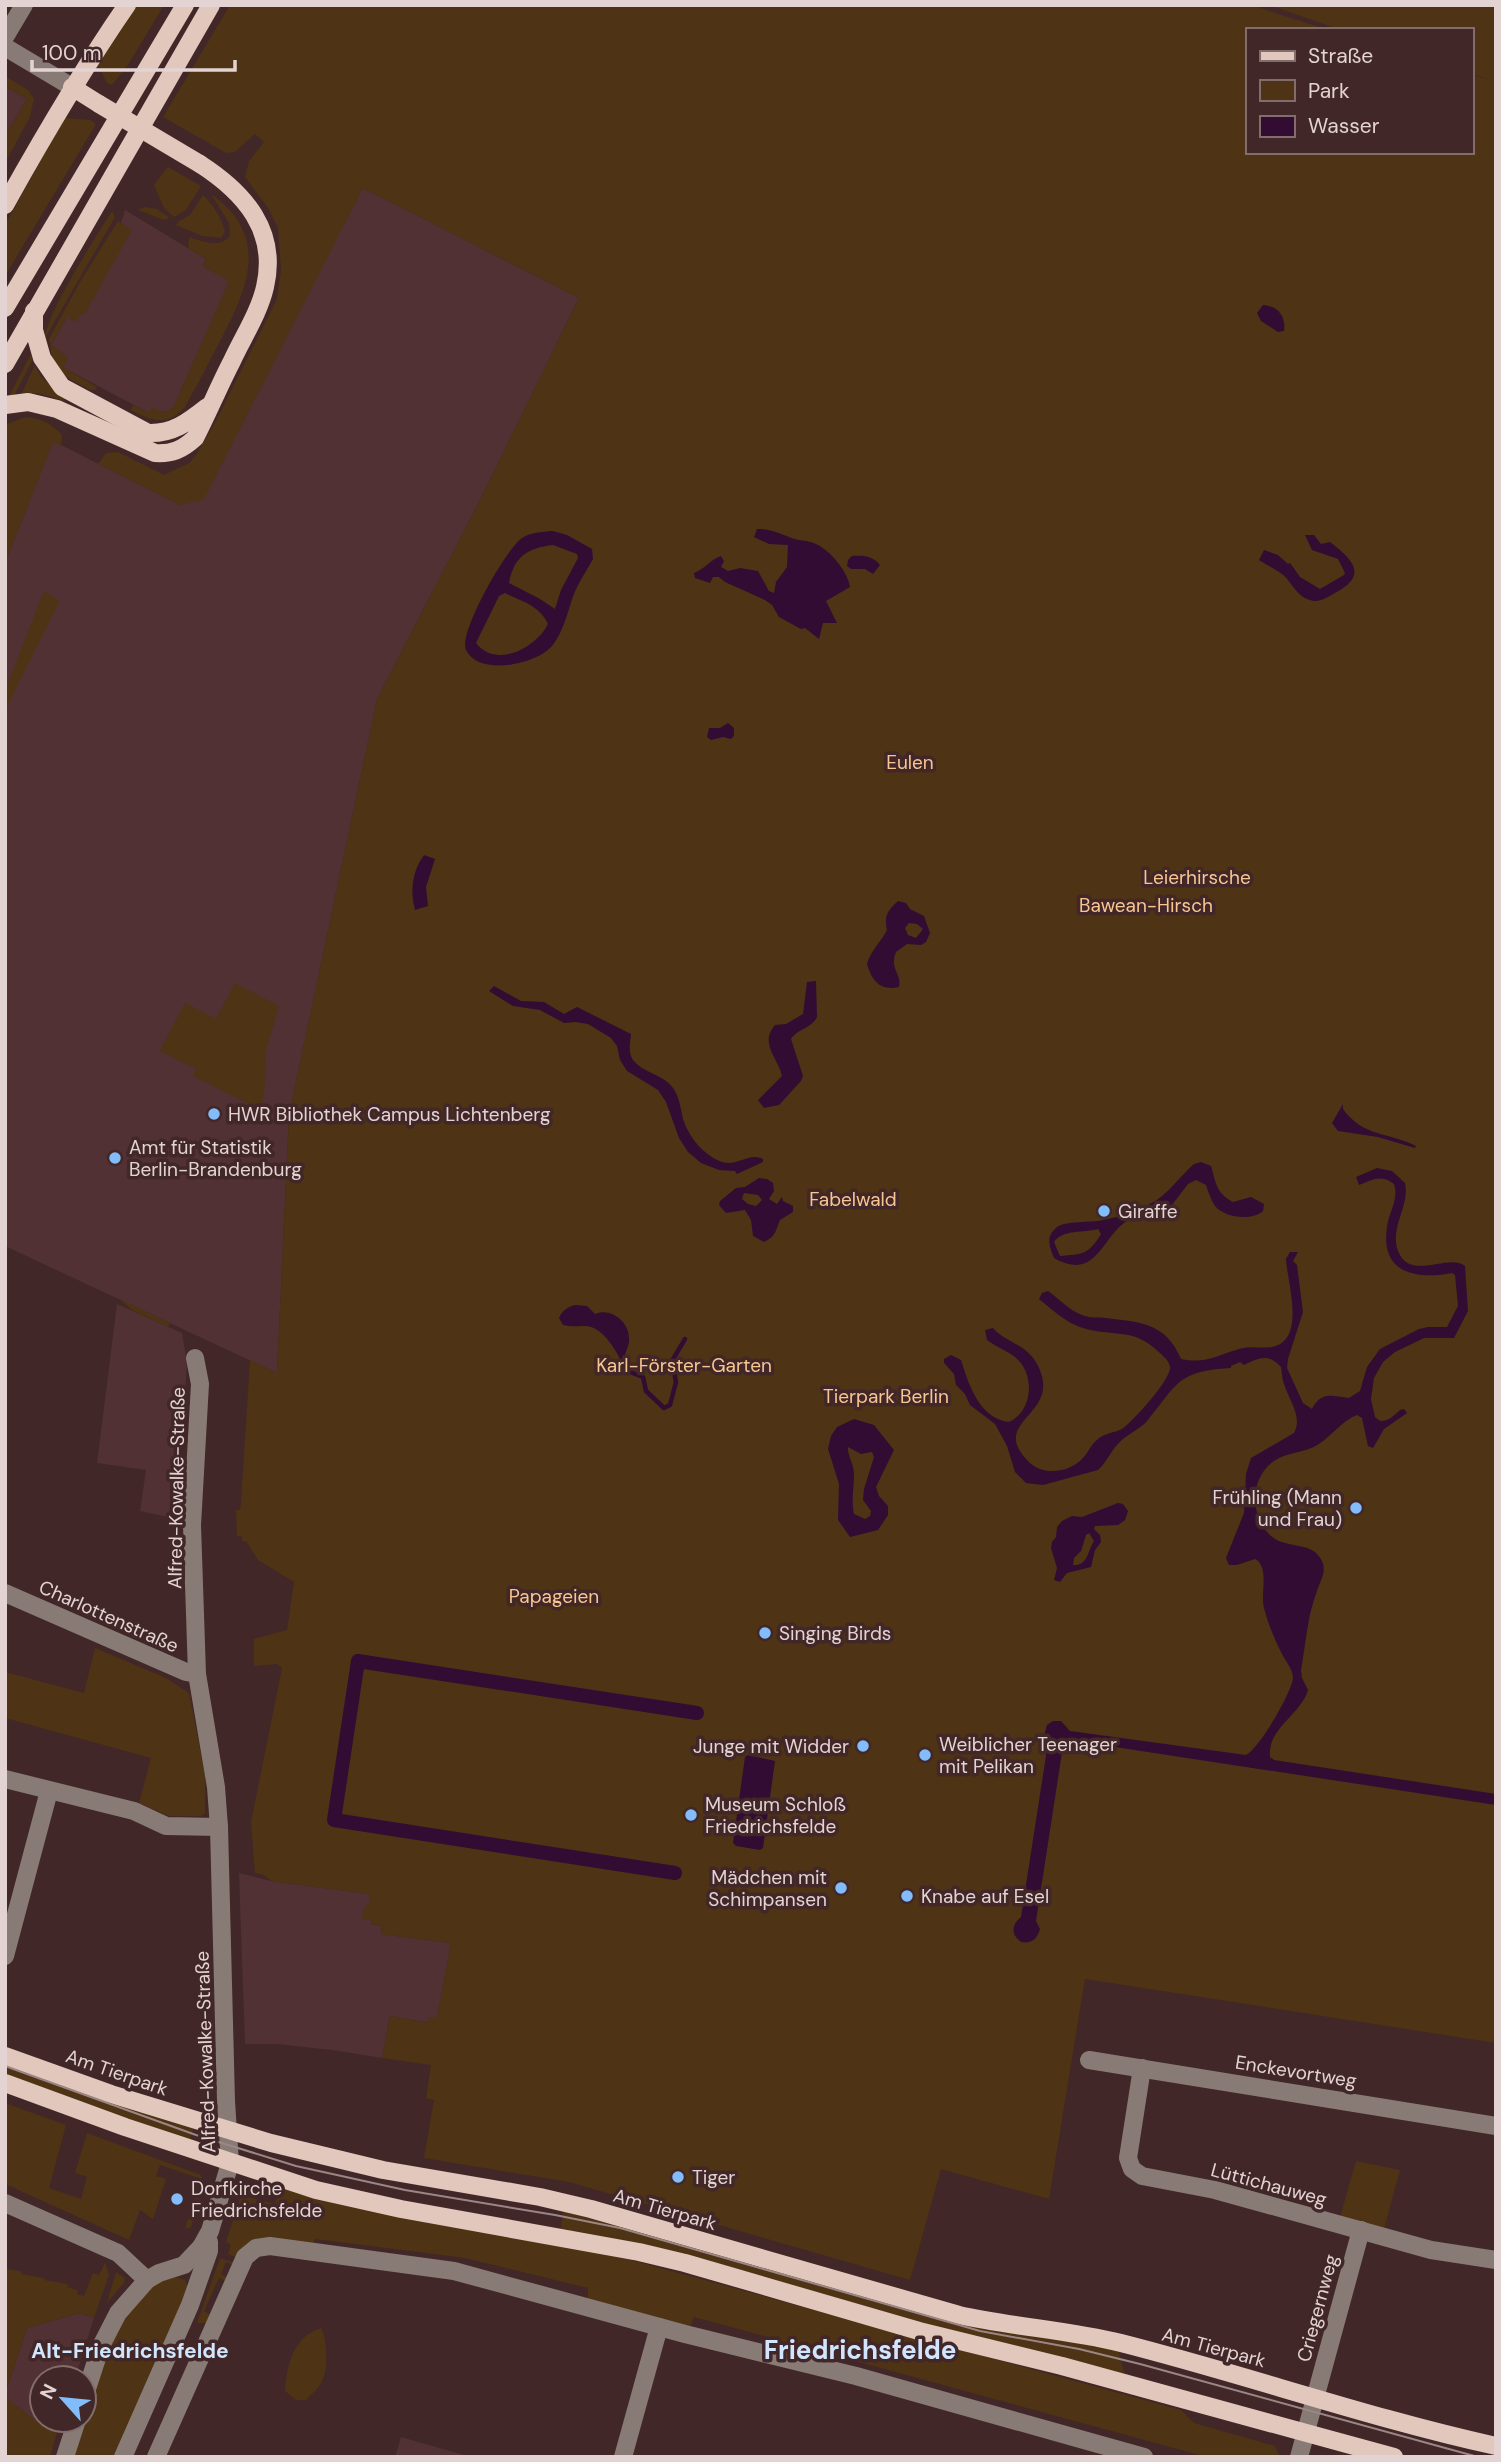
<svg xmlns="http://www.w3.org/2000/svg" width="1501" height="2462" font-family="'DM Sans',sans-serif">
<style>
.built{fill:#513133}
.green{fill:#4e3314}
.water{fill:#320c33;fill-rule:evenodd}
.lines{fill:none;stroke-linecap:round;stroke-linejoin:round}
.stream{stroke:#320c33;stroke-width:4.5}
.canal{stroke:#320c33;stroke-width:14}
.minor{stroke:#887b76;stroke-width:18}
.major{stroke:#e1c7bc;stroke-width:18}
.tram{stroke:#9b8686;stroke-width:2}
.major-bridge{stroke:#e1c7bc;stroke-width:18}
.poi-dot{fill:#83bcfb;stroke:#412728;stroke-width:2.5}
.labels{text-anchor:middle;stroke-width:7;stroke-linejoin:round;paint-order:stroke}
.park-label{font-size:19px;fill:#f8c690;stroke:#412728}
.poi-label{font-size:19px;fill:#e4d3d3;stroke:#412728;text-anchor:start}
.street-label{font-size:19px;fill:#e4d3d3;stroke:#412728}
.neighbourhood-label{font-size:21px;font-weight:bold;fill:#d1e6fe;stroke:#412728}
.district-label{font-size:26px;font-weight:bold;fill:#d1e6fe;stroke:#412728}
</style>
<rect width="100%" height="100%" fill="#412728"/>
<g class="built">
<path d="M5,86l22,13 -22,37z"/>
<path d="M363,188l216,110 -100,204 -102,197 -88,416 -12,258 -272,-127v-683l48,-122 127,64z"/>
<path d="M125,210l81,49 -3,7 27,15 -57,127 -5,3 -19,2 -87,-46 5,-10 -16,-12 70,-122z"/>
<path d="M117,1304l65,29 5,30 -10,156 -37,-8 6,-41 -49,-7z"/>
<path d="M239,1873l32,8 98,13 2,30 11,2 -1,8 70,9 -14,75 -8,5 -39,-7 -8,42 -50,-8 -56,-6h-31z"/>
<path d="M80,2313l14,5 -19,60h-33v42h20l-4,9 -21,-7 -32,-25v-3l22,-66z"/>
<path d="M401,2437l70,20h-76z"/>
</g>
<g class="green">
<path d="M135,5h29l-36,60 -16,20 -5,-2 -8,-16h-4z"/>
<path d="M230,5h1021l77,25h-81v122h224v-77l19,5 -19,-6v-44h-130l-72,-25h227v2038l-411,-64 -36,220 -108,-30 -31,111 -341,-98 -145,-24 10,-58 -8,-2 5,-33 -49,-7 8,-42 38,7 1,-6 8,1 14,-75 -70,-9 1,-8 -11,-2v-4l-9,-1 2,-12 5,-3v-10l-98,-13 -7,-6 -9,-2 -4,-51 31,-154 -5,-4 -23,2v-27l33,-9 7,-48 -36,-22 -12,-19h-4v-5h-5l-1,-26h4l1,-8 9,-142 27,13 12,-258 88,-416 102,-197 100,-204 -216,-110 -159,311 -24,6 -82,-41 8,-11 12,-1 46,23 25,-12 7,-8 21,-36 60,-120 4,-29 -3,-42 -10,-20 -23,-31 4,-16 15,-19 -9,-8 -20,18 -9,1 -63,-36z"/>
<path d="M5,76l23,14 6,9 -4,18 -25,46v-27l22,-37 -22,-13z"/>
<path d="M64,118l26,2 6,4 -91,152v-51z"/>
<path d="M168,167l33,19 -15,24 -12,7 -10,-9 -10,-23z"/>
<path d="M211,194c60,42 37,94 9,147 -11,22 -23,44 -35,66 -17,20 -34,14 -54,3l2,-5 16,8 3,-6 10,5 11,-4 56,-127 -26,-15 3,-7 -18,-11 1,-11c14,4 30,12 41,-1l-1,-13z"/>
<path d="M203,195c10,9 19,24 22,37l-4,6 -19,-2 -26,-11 3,-4 11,-6z"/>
<path d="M144,207l13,2 13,9 -6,2 -26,-10z"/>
<path d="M112,211l3,6 -70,121c1,-24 52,-103 67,-127z"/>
<path d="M118,221l14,9 -48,85 -3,-1 -5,8 -9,-5 -16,28 17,12 -5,10 34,20 -1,3h-6l-26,-14 -11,-12 -4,-25 31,-57z"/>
<path d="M31,354l2,5 -19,37 -6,2z"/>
<path d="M35,365l6,12 25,21 -2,3 -26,-8 -17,2z"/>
<path d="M25,417c16,1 27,7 37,18l-1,11 -8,-4 -48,121v-138z"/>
<path d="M44,591l16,10 -55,110v-21z"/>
<path d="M235,983l44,23 -14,48 1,23 -5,33 -68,-34 3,-7 -36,-18 25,-48 31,16z"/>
<path d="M118,1298l52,25 -2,4 -36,-17z"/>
<path d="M95,1648l71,30 23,15 16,82v38l-4,3h-32l-30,-13 12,-45 -146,-40v-46l79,21z"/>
<path d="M5,2062l189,64 -5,17 -184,-67z"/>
<path d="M5,2103l61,22 -17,63 32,11 6,-22 -12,-4 12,-40 114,42 3,10 -13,42 -6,2 16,-50 -41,-14 -4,11 10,3 -13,40 -13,-9 -11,30 -124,-56z"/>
<path d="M1356,2161l44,9 -16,59 -44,-12z"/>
<path d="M281,2188l44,11 221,42 85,19 550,150 13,13 81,23 5,11h-73l-513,-140 -4,11 -102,-28v-12l-123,-30 -150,-19 -2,8 -76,11 -9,-4 3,-9 -5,-3 14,-44 4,-2 31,8z"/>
<path d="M564,2209l554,139 7,29 -565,-145z"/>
<path d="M220,2258l15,5 -1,2 -8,-3 -5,12 8,4 -2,3 -8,-3 -15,33 9,5 -6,7h-10z"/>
<path d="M105,2262l4,13 -15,43 -14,-5 -53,15 -22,66v-125l16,2v3l23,4v2l24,4 -1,3 11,3 -1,4 7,2 9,-23 6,2z"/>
<path d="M116,2272l9,6 -1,5 -17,20z"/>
<path d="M173,2276l12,4 3,8 -72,169h-45l31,-98 19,-37 35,-41z"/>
<path d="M321,2328c4,8 4,14 5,22 1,26 -1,32 -20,50h-10l-11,-9c2,-26 8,-54 36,-63z"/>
<path d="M5,2397l32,25 21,7 -8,28h-45z"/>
</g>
<g class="water">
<path d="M1263,305c15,1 23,11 21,26l-6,1 -17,-11 -4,-8z"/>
<path d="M757,529c13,0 20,3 32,8 8,4 19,3 27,7 14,6 32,28 34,43l-24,14 11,22h-14l-4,16 -14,-11 -4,1 -22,-12 -7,-12 -7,-5 -40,-18 -6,-5h-6l-3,6 -15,-5 -1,-5c11,-4 17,-14 27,-17l3,5 -3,6 7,4 12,-3 18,3 11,20 5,2 2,-11 11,-15 1,-22 -19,-1 -15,-7z"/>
<path d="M553,531l14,4 25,14 1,10c-5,9 -11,18 -16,28 -9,19 -11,42 -25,59 -15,18 -73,31 -86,4 -8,-17 40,-101 56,-112 9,-6 21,-6 31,-7zM553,545l24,9 1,4 -17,32 -6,19 -15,-10 -31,-16c5,-27 19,-35 44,-38zM505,593c18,9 34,12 43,31 -12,24 -52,45 -72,19l23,-47z"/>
<path d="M1305,535h9l7,9 9,-2c24,18 38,34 5,51 -9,5 -16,10 -25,7 -13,-3 -18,-18 -28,-26 -7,-5 -15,-9 -23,-14l5,-10 14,5 10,9 2,-1 10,14 20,12 24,-14 1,-2 -7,-14 -26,-9z"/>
<path d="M852,556c12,-1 21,0 28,9l-7,9 -8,-5h-14l-4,-3 1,-6z"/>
<path d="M728,723l6,5v8l-3,3 -8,-2 -12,3 -4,-3 2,-9h11z"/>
<path d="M424,855l11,4 -9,28 2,19 -13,4c-5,-19 -3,-39 9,-55z"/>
<path d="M898,901l8,2 4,6 14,7 6,17 -4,9 -5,3 -14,-1 -11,8c-7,17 6,21 3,35 -19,4 -27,-6 -32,-23 4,-14 14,-22 20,-34 -3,-14 0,-19 11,-29zM909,923l8,1 6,5 -7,9 -8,-3 -3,-7z"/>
<path d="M816,981l1,36c-5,11 -20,12 -26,22l12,37 -2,5 -22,24 -15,3 -6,-8 24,-24c-4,-19 -23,-32 -7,-51l11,-1 17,-10 4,-32z"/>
<path d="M494,986l27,15 23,1 20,12 13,-7 54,27c-1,9 -3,19 2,26 10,13 30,14 40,28 6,8 8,21 10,31 6,18 20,36 39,43 16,5 26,-10 41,-3v3l-26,12 -2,-3 -16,-1 -18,-7 -13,-11 -9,-14 -13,-36 -8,-12 -31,-19 -7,-11 -3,-14 -6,-8 -23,-14 -13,-2 -11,1 -24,-13 -27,-4 -24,-15z"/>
<path d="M1343,1104v5c20,28 45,23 73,37l-1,2 -37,-11 -40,-6 -6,-8z"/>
<path d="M1201,1162l10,4c5,17 5,27 22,36l18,-5 13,7 -1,7c-11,10 -38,7 -48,-5 -4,-6 -7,-15 -9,-21l-10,-5 -8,4 -23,30c-12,1 -27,1 -38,7 -26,16 -30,61 -73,37 -4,-10 -9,-21 2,-30 9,-8 34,-5 47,-8 16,-3 33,-9 47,-16 17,-8 30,-28 44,-40zM1098,1229l3,5c-13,21 -18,20 -41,22l-6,-14c9,-13 30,-9 44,-13z"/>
<path d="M1377,1168l15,3 13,12c5,22 -14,42 -8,65 11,36 51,4 68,18l3,45 -14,27h-30l-29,14 -12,10 -9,16 -3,21 4,18 5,4c10,0 13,-5 20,-11l4,-1 3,4 -23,16 -11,19 -5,-2 -6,-28 -5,-3c-15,6 -25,20 -38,29 -14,9 -32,8 -45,17 -25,17 -24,56 -3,75 16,14 41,4 51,25 5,11 -2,20 -5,30 -10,26 -11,52 -16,79l1,8 6,12c-7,25 -41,38 -38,67l4,3 222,34v11l-427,-65 -6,6 -27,175 4,8c-3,10 -8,15 -19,13 -11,-8 -9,-18 0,-25l27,-174 -4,-7 3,-11 6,-4h8l9,10 176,24c13,-6 46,-63 47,-77 0,-9 -7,-16 -11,-24 -7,-14 -14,-30 -18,-46 -4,-15 6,-41 -9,-49l-18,6h-8l-3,-7 18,-45 2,-39 5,-16 43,-25c9,-16 -5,-33 -10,-49 -2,-5 -2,-11 -3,-17 -12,-14 -22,-9 -37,-2l-4,-3 -9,4v2c-53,3 -53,15 -83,52 -8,10 -22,14 -30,24 -8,8 -11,18 -20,26l-55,15 -17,-2 -11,-11 -8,-26 -12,-22 -25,-19 -5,-11 -9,-9 -2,-11 -10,-11v-4l7,-4 10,5c8,25 18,58 48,62 22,-10 26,-42 11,-60 -8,-10 -23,-14 -33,-22l-2,-10 8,-2c13,15 32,15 44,36 28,52 -50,55 -9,97 14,15 39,12 53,-1 7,-6 9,-15 17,-21 7,-6 16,-6 24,-10 11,-8 49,-49 48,-62 -1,-6 -5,-9 -9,-13 -28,-28 -45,-16 -78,-26 -17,-5 -30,-18 -44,-29l3,-6 6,-2c14,10 23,22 41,26 5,1 11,0 16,1 36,4 61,5 76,41 25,5 35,-3 58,-10 11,-4 22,0 33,-2 35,-7 15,-65 14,-88l4,-7h8l-5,9 4,4 6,47 -15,47 -1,9 16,35 9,6c9,-18 20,-13 37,-11l11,-7 7,-24 13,-18 39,-20 9,-2h19l11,-21 -3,-31 -3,-2c-36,7 -72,0 -65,-46 2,-16 12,-27 7,-43 -13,-10 -21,-4 -35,1l-3,-8z"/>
<path d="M759,1178l8,1 6,4 1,8 -5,8 8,5 5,-7 1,4 10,5v6l-13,8c-5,12 -4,16 -16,22l-11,-6 -2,-16 -6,-10 -19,3 -7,-8 1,-4 16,-13 9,-1zM744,1193l14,2 4,5 -6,6 -8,-2 -6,-5z"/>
<path d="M575,1305l12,1 8,8c15,-7 34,7 34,24 1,8 -5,15 -5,23h-3c-6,-13 -19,-34 -35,-35 -9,0 -15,1 -23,-1l-4,-7c3,-7 8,-11 16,-13z"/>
<path d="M854,1419l20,6 20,25 -18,37 3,9 9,10v9l-10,15 -28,7 -12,-17 1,-36 -11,-35 3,-13 6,-9zM848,1447l13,7 11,-2 2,5 -10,32 -1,11 8,11 -1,5 -5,3 -11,-5c-3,-14 0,-26 0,-40 0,-10 -7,-19 -6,-27z"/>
<path d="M1118,1503l5,1 5,7 -3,9 -7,5 -23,1 -1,3 6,6 1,7 -6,8 -4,17 -24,6 -7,9 -6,-2 3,-12 -6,-20 1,-6 4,-5 1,-10 5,-6 10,-5 10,1zM1089,1533l5,8c-7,11 -6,25 -21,24l1,-7 7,-7 5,-16z"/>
<path d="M748,1755l27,6 -12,87 -3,2 -24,-4 -3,-3 12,-86z"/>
</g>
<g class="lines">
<path class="stream" d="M622,1361l8,11 13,5 3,14 18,17 6,-3 6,-23 -4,-21 13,-22"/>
<path class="canal" d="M675,1873l-341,-53 24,-159 339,52"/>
<g class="minor">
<path d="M5,37l19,-32"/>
<path d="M5,47l67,40"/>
<path d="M5,1593l181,79 11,2"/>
<path d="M5,1779l129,32 32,15 53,1"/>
<path d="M5,1956l44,-165"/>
<path d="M1089,2060l407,66"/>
<path d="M1142,2068l-14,90 4,11 10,7 73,14 216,60 65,10"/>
<path d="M5,2203l113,50 29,27"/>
<path d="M84,2398l17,-52 17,-33 29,-33 12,-7 25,-8 17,-18 9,-16 20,-68 -4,-62 -7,-274 -3,-40 -19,-113 -5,-149 8,-141 -5,-26"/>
<path d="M65,2457l12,-37"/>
<path d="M123,2457l67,-152 19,-54v-9"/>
<path d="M156,2457l89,-200 11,-9 14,-2 184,25 231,63 171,42 288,81"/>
<path d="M623,2457l36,-130"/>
<path d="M1299,2457l62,-227"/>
</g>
<g class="major">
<path d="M72,87l27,17"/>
<path d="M5,205c38,-68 77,-135 122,-200"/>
<path d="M5,308l180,-303"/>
<path d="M34,311v19l8,28 20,29 86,46c25,1 40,-11 59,-26"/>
<path d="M5,364l206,-359"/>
<path d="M5,405l23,-3 29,7 98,44c17,1 27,-3 40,-15 13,-25 24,-52 37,-77 11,-24 27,-48 33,-74 13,-56 -20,-94 -65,-123"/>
<path d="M5,2056l106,38 160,49 112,27 157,27 51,12 368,106c54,12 109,15 162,28 126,32 248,75 375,103"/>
<path d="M5,2083l120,44 191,63 85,19 238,43 46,11 234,68 143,35 332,91"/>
</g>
<path class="tram" d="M5,2066l191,69 100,31 109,24 150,25 65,13 360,103 99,18 61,15 338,93"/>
<path class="major-bridge" d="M99,104l101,60"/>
</g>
<g class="poi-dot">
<circle cx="214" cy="1114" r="7"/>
<circle cx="115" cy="1158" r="7"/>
<circle cx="1104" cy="1211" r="7"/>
<circle cx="1356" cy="1508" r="7"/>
<circle cx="765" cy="1633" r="7"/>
<circle cx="863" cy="1746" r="7"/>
<circle cx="925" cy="1755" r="7"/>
<circle cx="691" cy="1815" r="7"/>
<circle cx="841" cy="1888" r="7"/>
<circle cx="907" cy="1896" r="7"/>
<circle cx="678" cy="2177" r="7"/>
<circle cx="177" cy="2199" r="7"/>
</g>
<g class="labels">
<g class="park-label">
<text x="910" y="769">Eulen</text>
<text x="1197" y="884">Leierhirsche</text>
<text x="1146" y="912">Bawean-Hirsch</text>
<text x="853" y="1206">Fabelwald</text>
<text x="684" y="1372">Karl-Förster-Garten</text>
<text x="886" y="1403">Tierpark Berlin</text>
<text x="554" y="1603">Papageien</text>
</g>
<g class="poi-label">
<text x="228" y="1121">HWR Bibliothek Campus Lichtenberg</text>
<text x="129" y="1154">Amt für Statistik<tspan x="129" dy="22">Berlin-Brandenburg</tspan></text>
<text x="1118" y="1218">Giraffe</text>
<text x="1342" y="1504" text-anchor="end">Frühling (Mann<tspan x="1342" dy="22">und Frau)</tspan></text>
<text x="779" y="1640">Singing Birds</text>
<text x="939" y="1751">Weiblicher Teenager<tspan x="939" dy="22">mit Pelikan</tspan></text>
<text x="849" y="1753" text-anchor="end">Junge mit Widder</text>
<text x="705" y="1811">Museum Schloß<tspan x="705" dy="22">Friedrichsfelde</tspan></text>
<text x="827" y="1884" text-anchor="end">Mädchen mit<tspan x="827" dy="22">Schimpansen</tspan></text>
<text x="921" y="1903">Knabe auf Esel</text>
<text x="692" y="2184">Tiger</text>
<text x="191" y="2195">Dorfkirche<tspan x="191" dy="22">Friedrichsfelde</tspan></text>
</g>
<g class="street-label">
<text transform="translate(176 1488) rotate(-89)" y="7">Alfred-Kowalke-Straße</text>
<text transform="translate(109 1616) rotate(24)" y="7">Charlottenstraße</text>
<text transform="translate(205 2052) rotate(-92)" y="7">Alfred-Kowalke-Straße</text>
<text transform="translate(1296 2071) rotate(9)" y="7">Enckevortweg</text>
<text transform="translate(117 2072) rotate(19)" y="7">Am Tierpark</text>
<text transform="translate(1269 2184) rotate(15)" y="7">Lüttichauweg</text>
<text transform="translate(665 2209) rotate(16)" y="7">Am Tierpark</text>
<text transform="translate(1317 2308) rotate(-75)" y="7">Criegernweg</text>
<text transform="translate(1214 2347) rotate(15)" y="7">Am Tierpark</text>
</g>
<g class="neighbourhood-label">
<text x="130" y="2358">Alt-Friedrichsfelde</text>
</g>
<g class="district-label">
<text x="860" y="2359">Friedrichsfelde</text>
</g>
</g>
<rect width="1501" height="2462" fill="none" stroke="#e4d3d3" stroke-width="14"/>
<rect x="1246" y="28" width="228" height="126" fill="#412728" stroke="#826c6c" stroke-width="2"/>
<rect x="1260" y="51" width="35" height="10" fill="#e1c7bc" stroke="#826c6c" stroke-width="2"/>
<text x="1308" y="63" font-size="21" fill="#e4d3d3">Straße</text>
<rect x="1260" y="80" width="35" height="21" fill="#4e3314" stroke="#826c6c" stroke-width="2"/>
<text x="1308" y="98" font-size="21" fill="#e4d3d3">Park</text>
<rect x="1260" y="116" width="35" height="21" fill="#320c33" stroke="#826c6c" stroke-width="2"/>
<text x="1308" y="133" font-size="21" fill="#e4d3d3">Wasser</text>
<g transform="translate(63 2399) rotate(297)"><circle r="33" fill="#412728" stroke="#826c6c" stroke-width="2"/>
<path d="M0-5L12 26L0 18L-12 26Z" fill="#83bcfb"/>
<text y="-10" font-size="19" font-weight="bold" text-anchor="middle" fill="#e4d3d3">N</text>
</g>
<path d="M32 60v10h203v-10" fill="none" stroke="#e4d3d3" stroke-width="3.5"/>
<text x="42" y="60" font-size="21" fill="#e4d3d3" stroke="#412728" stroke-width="5" paint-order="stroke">100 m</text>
</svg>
